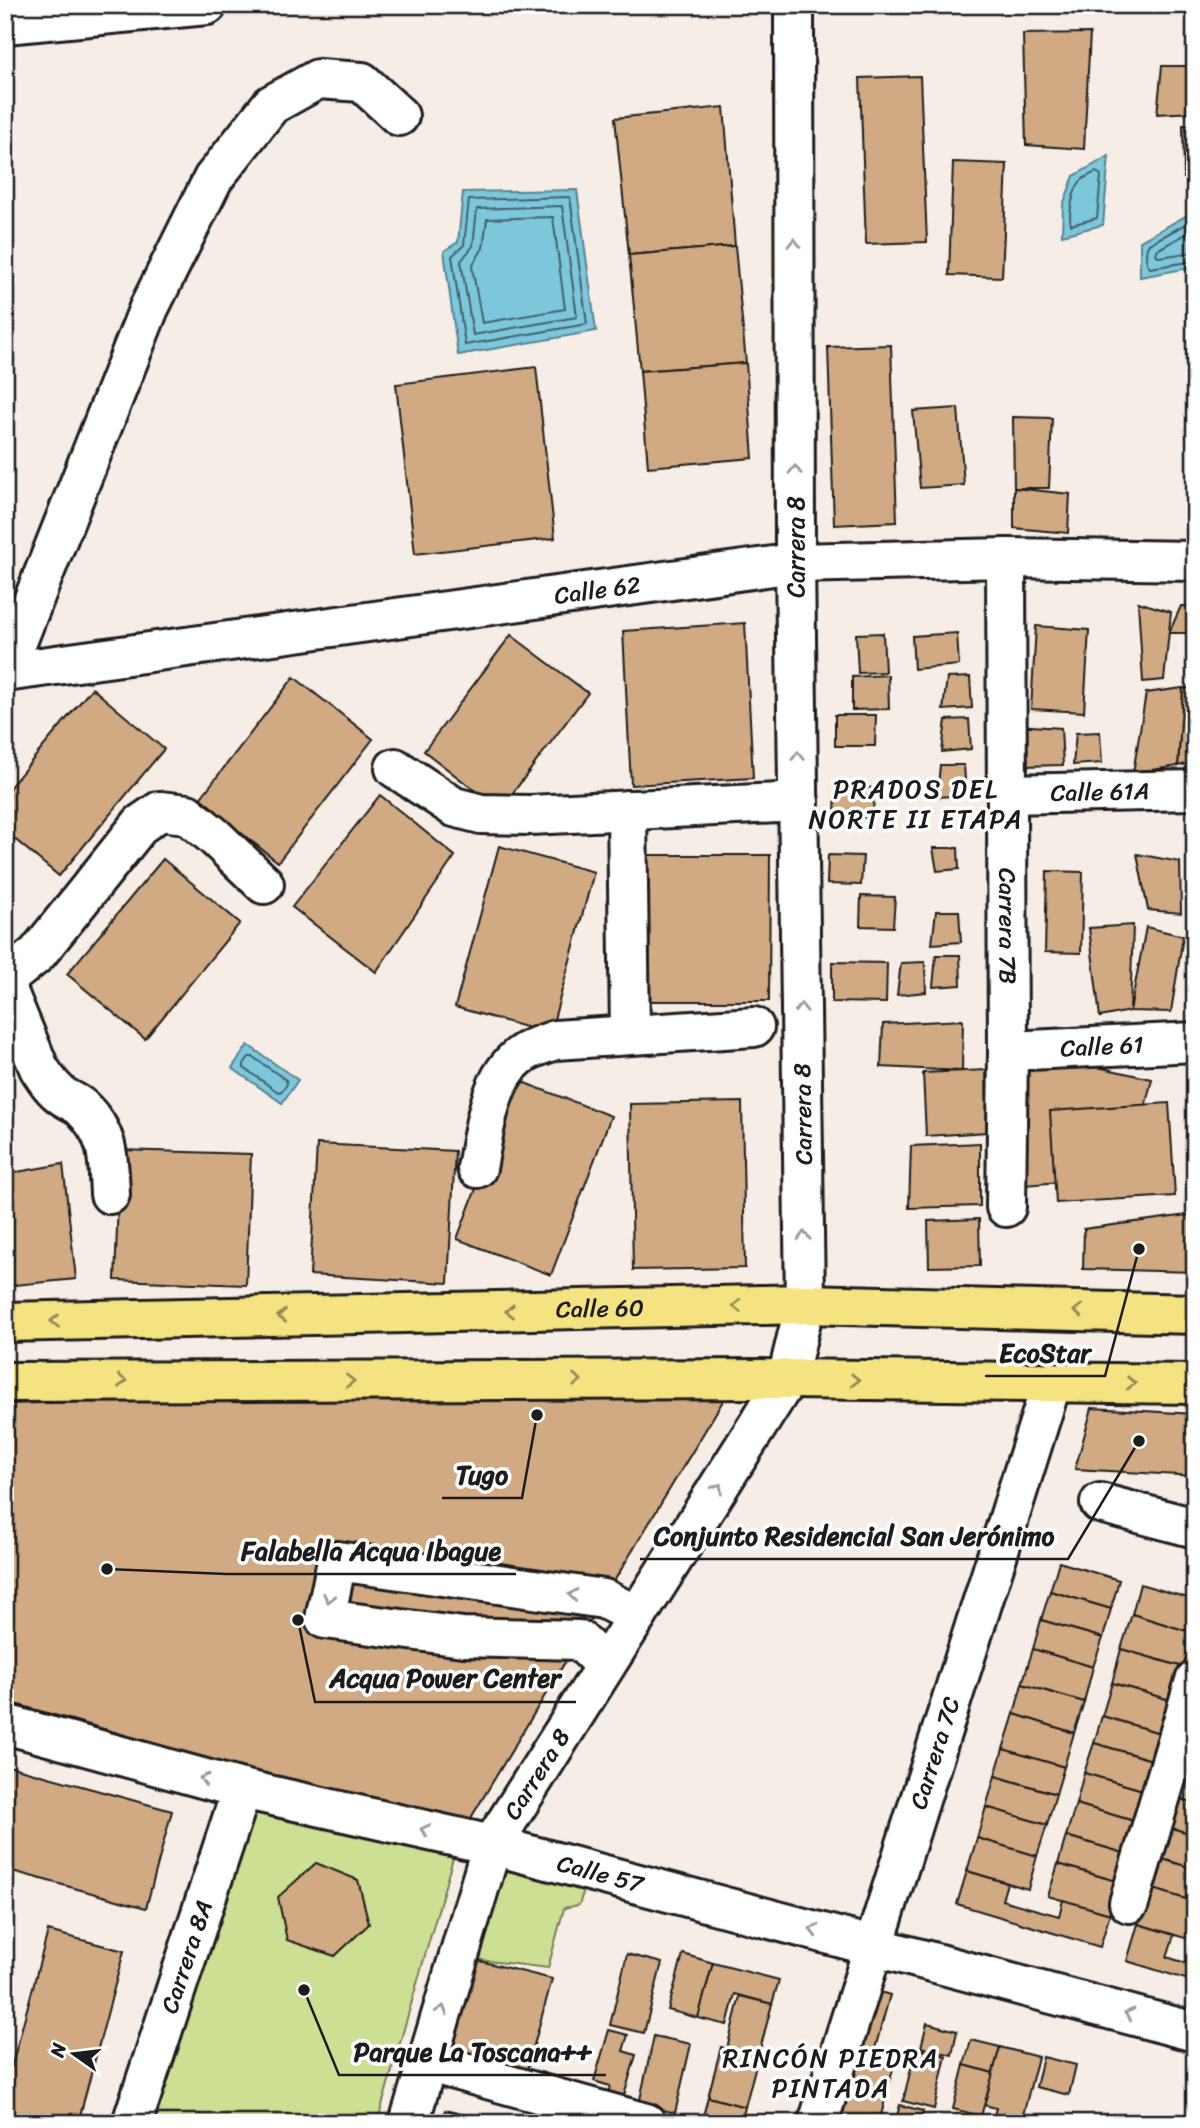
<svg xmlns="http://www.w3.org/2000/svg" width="1200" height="2128" font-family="Sriracha,sans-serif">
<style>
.green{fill:#ccdf93;stroke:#747e58;stroke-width:2}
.water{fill:#7dc7dd;stroke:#568390;stroke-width:2}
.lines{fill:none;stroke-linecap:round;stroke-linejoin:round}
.shore{stroke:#436069;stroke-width:2}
.building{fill:#d1aa83;stroke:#1c1c1c;stroke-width:2}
.minor-casing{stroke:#1c1c1c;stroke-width:44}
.major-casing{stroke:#1c1c1c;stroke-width:44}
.minor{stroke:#fff;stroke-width:38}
.major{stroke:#f5e382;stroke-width:38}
.oneway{stroke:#999}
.oneway2{stroke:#938954}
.labels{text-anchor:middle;stroke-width:7;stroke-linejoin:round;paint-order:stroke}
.street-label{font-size:24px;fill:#1c1c1c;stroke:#fff}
.neighbourhood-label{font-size:26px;letter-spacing:2px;fill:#1c1c1c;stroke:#fff}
.leader{fill:none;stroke:#1c1c1c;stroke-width:2.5}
.callout-dot{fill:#1c1c1c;stroke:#fff;stroke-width:2.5}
.callout-label{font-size:26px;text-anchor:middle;font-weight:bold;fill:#1c1c1c;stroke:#fff;stroke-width:7;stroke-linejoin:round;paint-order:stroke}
</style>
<rect width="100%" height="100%" fill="#f6eee6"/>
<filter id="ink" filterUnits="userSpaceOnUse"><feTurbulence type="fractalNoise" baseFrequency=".0143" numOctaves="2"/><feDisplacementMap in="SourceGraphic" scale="14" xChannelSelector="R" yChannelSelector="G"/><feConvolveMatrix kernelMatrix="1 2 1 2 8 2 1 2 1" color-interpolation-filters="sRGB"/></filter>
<g filter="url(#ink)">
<g class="green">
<path d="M254,1803l199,55 -76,265h-228z"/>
<path d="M499,1862l87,22 -7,21 -15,3 -16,60 -76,-9z"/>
</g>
<g class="water">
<path d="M1109,156l-6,69 -41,10 1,-30 11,-29z"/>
<path d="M577,190l19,141 -138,24 -14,-104 14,-9 5,-50z"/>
<path d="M1195,211v56l-55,10v-36z"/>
<path d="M248,1045l50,35 -16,23 -50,-35z"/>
</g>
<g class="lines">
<g class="shore">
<path d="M1096,172l5,3 -4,43 -26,7c-3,-10 2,-36 10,-44 3,-4 11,-7 15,-9z"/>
<path d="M570,197l17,127 -122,21 -13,-89 12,-11 5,-45z"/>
<path d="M562,206l15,111 -104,18 -12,-74 12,-15 4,-37z"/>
<path d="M553,217l12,92 -83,14 -10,-57 11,-18 4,-29z"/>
<path d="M1195,219l-46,25c-4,5 -4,19 1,24l45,-7"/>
<path d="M1195,229l-38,21 -1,4 3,3 36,-5"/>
<path d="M249,1057h4l33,23 1,4 -5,7 -4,1 -34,-24v-4z"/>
</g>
</g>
<g class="building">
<path d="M1090,33l-6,116 -58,-4 -3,-111z"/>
<path d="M1162,66h33v46l-38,2z"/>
<path d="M920,76l7,166 -61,2 -6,-166z"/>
<path d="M724,107l11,139 -106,9 -14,-137z"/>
<path d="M1183,125h12v54l-11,-1z"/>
<path d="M953,162l54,2 -5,113 -53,-2z"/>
<path d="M735,246l11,117 -106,8 -11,-116z"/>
<path d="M891,345l6,177 -63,3 -6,-178z"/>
<path d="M746,363l7,95 -105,9 -8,-96z"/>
<path d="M536,367l19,171 -140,16 -19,-170z"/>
<path d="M958,408l6,77 -44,3 -7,-77z"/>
<path d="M1013,417l39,1 -3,70h-35z"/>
<path d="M1014,488l56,6 -2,39 -54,-5z"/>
<path d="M1138,602l33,10 -7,68 -21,2z"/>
<path d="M1181,606h14v27h-26z"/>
<path d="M745,623l8,155 -122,7 -8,-154z"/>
<path d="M1036,626l53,4 -5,82 -53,-3z"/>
<path d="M883,633l2,39 -27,1 -2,-39z"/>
<path d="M957,633l2,32 -45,4 -2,-33z"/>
<path d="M511,635l77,58 -88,117 -76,-59z"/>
<path d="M888,675l1,34 -37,1v-33z"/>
<path d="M294,677l79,62 -95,123 -79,-62z"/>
<path d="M970,677l2,31 -29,2 4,-32z"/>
<path d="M92,688l72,61 -105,127 -54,-45v-38z"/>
<path d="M1183,688l12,1v73l-17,4z"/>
<path d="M1183,688l-5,78 -45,7 13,-80z"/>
<path d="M835,715h41l-1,31h-40z"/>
<path d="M969,719l2,30 -29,3 4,-32z"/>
<path d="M1016,725l45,3 2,37 -41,1z"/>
<path d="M1100,732l2,31 -29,2 3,-32z"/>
<path d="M940,765h24l2,30 -29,2z"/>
<path d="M836,786l38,2 -1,30 -38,-2z"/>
<path d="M380,795l75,61 -79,116 -84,-65z"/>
<path d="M499,846l95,26 -44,162 -95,-27z"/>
<path d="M933,848h25l1,21 -22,2z"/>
<path d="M1137,854l43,8 1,51 -33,-3z"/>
<path d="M640,855h130l-1,146h-130z"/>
<path d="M828,855l35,1 -2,29 -34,-1z"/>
<path d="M163,859l77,64 -95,116 -78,-65z"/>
<path d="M1047,871l36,1 -2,81 -36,-1z"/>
<path d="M861,896l34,1 -2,30 -33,-1z"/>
<path d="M936,911h23l2,31 -29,2z"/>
<path d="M1133,925l-3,86 -30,6 -11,-89z"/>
<path d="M1146,927l37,9 -12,76 -41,-1z"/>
<path d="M936,955h24l1,30 -28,2z"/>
<path d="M832,962l55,1 -1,40 -54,-1z"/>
<path d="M925,962l1,30 -29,3 4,-32z"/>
<path d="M963,1020l-1,51 -81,-4 2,-43z"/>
<path d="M1025,1051l127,28 -24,97 -114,10z"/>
<path d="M986,1070l2,62 -62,4 -3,-63z"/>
<path d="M517,1080l94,36 -60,159 -94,-36z"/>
<path d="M742,1102l3,166 -112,2 -3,-166z"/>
<path d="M1169,1103l6,93 -119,7 -6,-92z"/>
<path d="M980,1143v63l-71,2 2,-62z"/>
<path d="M317,1144l138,7 -7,132 -138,-8z"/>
<path d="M120,1150l131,4 -5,131 -131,-5z"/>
<path d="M63,1164l13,115 -71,7v-112z"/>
<path d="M1195,1214v58l-112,-3 1,-40z"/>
<path d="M979,1219l1,47 -51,1 -1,-46z"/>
<path d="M732,1386l-269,445 -458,-130v-297z"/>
<path d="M1092,1408l103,6v62l-120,-7z"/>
<path d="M1059,1562l60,18 -8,29 -61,-18z"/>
<path d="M1140,1584l55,16 -2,33 -61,-19z"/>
<path d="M1050,1591l61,18 -8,29 -62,-18z"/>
<path d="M1132,1614l61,19 -10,34 -62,-18z"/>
<path d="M1041,1620l62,18 -10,29 -60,-18z"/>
<path d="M1033,1649l60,18 -9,35 -62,-18z"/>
<path d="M1121,1649l62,18 -10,34 -61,-18z"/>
<path d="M1112,1683l61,18 -10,33 -61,-18z"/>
<path d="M1022,1684l62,18 -10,31 -60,-19z"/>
<path d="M1014,1714l60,19 -10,34 -61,-18z"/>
<path d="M1102,1716l61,18 -8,27 -61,-18z"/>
<path d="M1195,1739v29l-8,-2z"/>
<path d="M1094,1743l61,18 -9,30 -62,-18z"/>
<path d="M1003,1749l61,18 -8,27 -61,-18z"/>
<path d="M5,1765l167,46 -26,97 -141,-39z"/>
<path d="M1187,1766l8,2v35l-18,-5z"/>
<path d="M1084,1773l62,18 -9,31 -61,-18z"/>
<path d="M995,1776l61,18 -9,31 -61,-18z"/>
<path d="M1177,1798l18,5v32l-27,-8z"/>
<path d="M1076,1804l61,18 -10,32 -61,-18z"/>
<path d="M986,1807l61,18 -10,31 -60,-18z"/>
<path d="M1168,1827l27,8v34l-36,-11z"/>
<path d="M1066,1836l61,18 -8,28 -61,-18z"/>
<path d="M977,1838l60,18 -9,33 -61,-18z"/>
<path d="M1159,1858l36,11v33l-45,-14z"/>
<path d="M316,1863l42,17 11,44 -34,32 -48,-16 -9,-43z"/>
<path d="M1058,1864l61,18 -9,32 -62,-18z"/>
<path d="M967,1871l40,12 -5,17 57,16 4,-16 47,14 -10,33 -143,-43z"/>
<path d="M1150,1888l45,14v39l-57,-17z"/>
<path d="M1138,1924l36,11 -7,22 28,9v16l-68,-21z"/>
<path d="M48,1931l76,20 -46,172h-73v-32z"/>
<path d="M627,1954l35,9 -18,70 -34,-8z"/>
<path d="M683,1954l30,9 -15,55 -30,-8z"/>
<path d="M472,1959l80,20 -27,99 -80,-20z"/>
<path d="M713,1963l66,17 -7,24 -37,-10 -8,31 -29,-7z"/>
<path d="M870,1989l20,6 -16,57 -20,-5z"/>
<path d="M740,1996l32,8 -14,53 -31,-9z"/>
<path d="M927,2023l30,8 -5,24 -31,-8z"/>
<path d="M609,2030l19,5 -5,16 13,4 -16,54 -15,-4 5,-19 -16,-5z"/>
<path d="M654,2036l37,8 -16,69 -36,-9z"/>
<path d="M971,2040l29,7 -7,26 -29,-8z"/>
<path d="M721,2047l37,10 -13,50 -37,-10z"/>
<path d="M1000,2047l38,10 -17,66h-29l4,-15 -12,-3z"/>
<path d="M916,2048l30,8 -12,53 -31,-8z"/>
<path d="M1043,2057l33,8 -7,30 -33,-8z"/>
<path d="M854,2058l39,11 -14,54h-42z"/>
<path d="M964,2065l29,8 -12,43 -28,-7z"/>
<path d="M708,2097l37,10 -4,16h-31l-8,-3z"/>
<path d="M900,2105l23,6 -3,12h-25z"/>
<path d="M445,2110l36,9 -1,4h-39z"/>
</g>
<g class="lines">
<defs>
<g id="minor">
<path d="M5,24l202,-19"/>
<path id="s1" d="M1006,558l2,493 -2,156"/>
<path id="s2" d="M5,672l790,-109 211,-5 189,3"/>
<path d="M5,672l144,-364 64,-129 58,-74 47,-26 44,3 37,34"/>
<path d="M395,768l59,39 27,7 49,1 269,-13"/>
<path id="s3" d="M1006,794l189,-4"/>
<path d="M627,810l3,224"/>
<path d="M5,980l32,-26 104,-130 19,-13 27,3 28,23 49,47"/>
<path d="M5,985l34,83c7,11 14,22 25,29 6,4 13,6 18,11 28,27 26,51 28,86"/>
<path id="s4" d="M1008,1051l187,-9"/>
<path d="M477,1168c8,-40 12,-98 52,-118 8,-4 18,-7 26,-10l199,-13"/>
<path d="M1100,1503l95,25"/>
<path d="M605,1665l-26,-25 -116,-3 -138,-18 12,-58 267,38 33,17"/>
<path id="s5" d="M5,1724l237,65 250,56 703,187"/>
<path d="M1129,1903l66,-222"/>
<path d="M426,2062l220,61"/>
<path id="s6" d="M132,2123l110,-334"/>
<path id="s7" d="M409,2123l83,-278 295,-466 18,-75 -10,-741 -1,-558"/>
<path id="s8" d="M818,2123l234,-741"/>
</g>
<g id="major">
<path id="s9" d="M5,1322l800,-18 390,10"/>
<path d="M5,1382l782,-3 408,5"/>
</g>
</defs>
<use href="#minor" class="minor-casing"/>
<use href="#major" class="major-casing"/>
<use href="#minor" class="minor"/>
<use href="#major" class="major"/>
</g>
<defs><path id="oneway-chevron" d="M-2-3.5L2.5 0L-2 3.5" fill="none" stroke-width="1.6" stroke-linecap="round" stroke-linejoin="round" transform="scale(1.75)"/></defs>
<g class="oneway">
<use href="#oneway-chevron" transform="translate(794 243) rotate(-90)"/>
<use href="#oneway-chevron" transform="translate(795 470) rotate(-90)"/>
<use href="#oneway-chevron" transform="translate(798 756) rotate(-91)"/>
<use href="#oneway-chevron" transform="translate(801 1008) rotate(-91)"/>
<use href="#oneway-chevron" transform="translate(804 1236) rotate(-91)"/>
<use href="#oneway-chevron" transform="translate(718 1488) rotate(-58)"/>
<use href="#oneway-chevron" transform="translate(573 1595) rotate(-173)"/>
<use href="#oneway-chevron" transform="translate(329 1598) rotate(102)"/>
<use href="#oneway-chevron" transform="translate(204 1779) rotate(-164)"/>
<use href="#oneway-chevron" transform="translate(425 1830) rotate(-167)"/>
<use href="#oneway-chevron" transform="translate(814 1930) rotate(-165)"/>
<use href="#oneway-chevron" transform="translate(442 2010) rotate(-73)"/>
<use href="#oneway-chevron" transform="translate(1129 2014) rotate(-165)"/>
</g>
<g class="oneway2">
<use href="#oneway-chevron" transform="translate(737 1306) rotate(179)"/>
<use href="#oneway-chevron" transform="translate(510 1311) rotate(179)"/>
<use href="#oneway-chevron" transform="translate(1078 1311) rotate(-179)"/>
<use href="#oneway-chevron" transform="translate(282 1316) rotate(179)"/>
<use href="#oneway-chevron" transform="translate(55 1321) rotate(179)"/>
<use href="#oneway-chevron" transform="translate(577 1380)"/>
<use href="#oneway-chevron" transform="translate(855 1380) rotate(1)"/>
<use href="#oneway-chevron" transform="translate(122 1381)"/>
<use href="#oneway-chevron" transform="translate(350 1381)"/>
<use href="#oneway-chevron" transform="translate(1131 1383) rotate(1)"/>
</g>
</g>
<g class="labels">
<g class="street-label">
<text transform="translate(796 547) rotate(-90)" y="8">Carrera 8</text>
<text dy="8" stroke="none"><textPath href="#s2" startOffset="598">Calle 62</textPath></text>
<text dy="8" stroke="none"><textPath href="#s3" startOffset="94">Calle 61A</textPath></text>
<text dy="8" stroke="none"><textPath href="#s1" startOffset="368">Carrera 7B</textPath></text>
<text dy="8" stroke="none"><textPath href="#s4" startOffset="94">Calle 61</textPath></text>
<text transform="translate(803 1114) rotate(-91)" y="8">Carrera 8</text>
<text dy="8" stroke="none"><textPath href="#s9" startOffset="595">Calle 60</textPath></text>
<text dy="8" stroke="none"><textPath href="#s8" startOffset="388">Carrera 7C</textPath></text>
<text dy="8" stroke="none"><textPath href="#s7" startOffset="374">Carrera 8</textPath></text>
<text dy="8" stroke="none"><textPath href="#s5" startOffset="614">Calle 57</textPath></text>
<text dy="8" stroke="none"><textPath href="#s6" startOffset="175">Carrera 8A</textPath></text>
</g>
<g class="neighbourhood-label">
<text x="916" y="798">PRADOS DEL<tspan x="916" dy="30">NORTE II ETAPA</tspan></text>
<text x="831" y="2067">RINCÓN PIEDRA<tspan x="831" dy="30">PINTADA</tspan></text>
</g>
</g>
<path class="leader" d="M1139 1249L1105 1376H985M537 1415L522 1498H442M1139 1441L1068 1559H640M107 1569L226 1574H516M298 1620L315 1702H576M304 1990L339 2075H606"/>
<g class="callout-dot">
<circle cx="1139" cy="1249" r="7"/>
<circle cx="537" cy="1415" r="7"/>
<circle cx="1139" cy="1441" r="7"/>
<circle cx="107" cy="1569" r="7"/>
<circle cx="298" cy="1620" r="7"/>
<circle cx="304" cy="1990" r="7"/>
</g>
<g class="callout-label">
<text x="1045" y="1362">EcoStar</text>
<text x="482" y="1484">Tugo</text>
<text x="854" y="1545">Conjunto Residencial San Jerónimo</text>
<text x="371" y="1560">Falabella Acqua Ibague</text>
<text x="445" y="1687">Acqua Power Center</text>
<text x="473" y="2061">Parque La Toscana++</text>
</g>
<rect width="1200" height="2128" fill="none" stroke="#fff" stroke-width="28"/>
<rect x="14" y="14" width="1172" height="2100" fill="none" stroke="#1c1c1c" stroke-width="2.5" filter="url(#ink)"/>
<g transform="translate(74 2054) rotate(284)" stroke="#ffffff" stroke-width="5" paint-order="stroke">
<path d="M0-5L12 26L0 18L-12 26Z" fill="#1c1c1c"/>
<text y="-10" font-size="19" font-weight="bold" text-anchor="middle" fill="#1c1c1c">N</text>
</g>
</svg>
